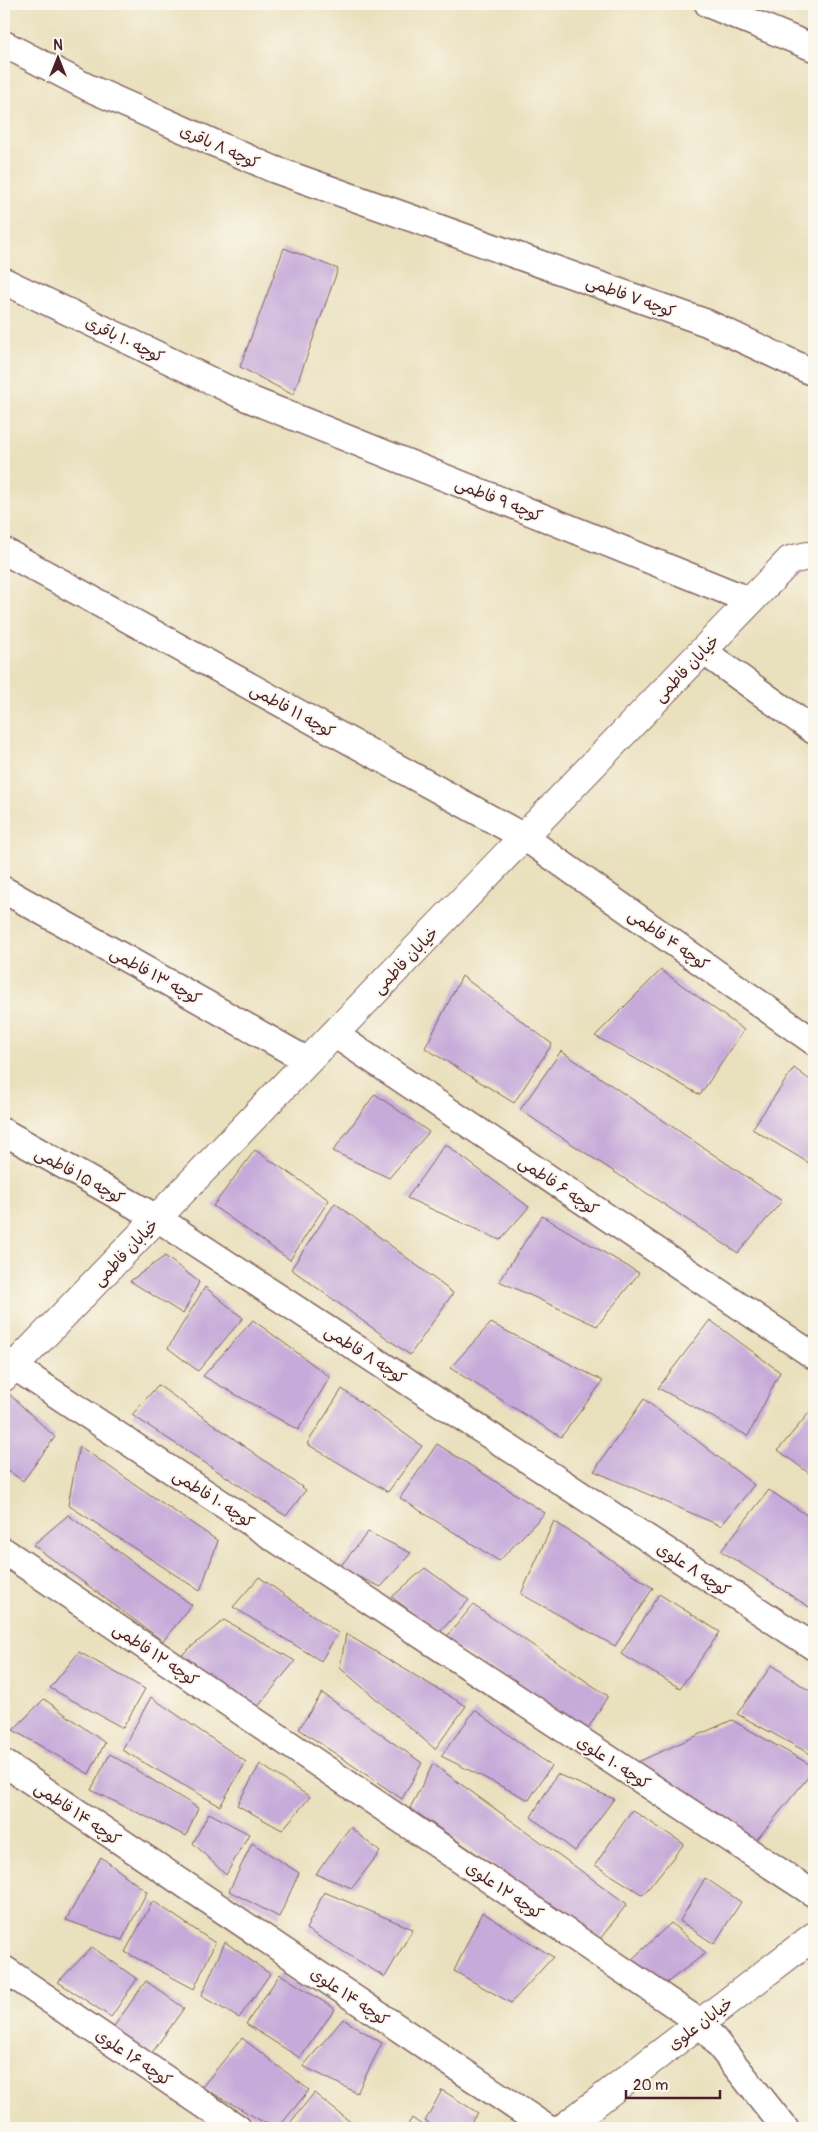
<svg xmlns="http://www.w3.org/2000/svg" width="818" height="2132" font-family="Pangolin,'Playpen Sans Arabic',sans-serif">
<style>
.building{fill:#c6aad9}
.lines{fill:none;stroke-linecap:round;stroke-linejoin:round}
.minor-casing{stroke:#82635e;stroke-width:29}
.tertiary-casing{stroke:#82635e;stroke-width:30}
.minor{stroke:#fff;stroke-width:26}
.tertiary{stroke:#fff;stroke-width:28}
.labels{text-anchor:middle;stroke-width:4;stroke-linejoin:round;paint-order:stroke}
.street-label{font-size:16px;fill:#4a1f2b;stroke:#fbf7ec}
</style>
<rect width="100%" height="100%" fill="#fbf7ec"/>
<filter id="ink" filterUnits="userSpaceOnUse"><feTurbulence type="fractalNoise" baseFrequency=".02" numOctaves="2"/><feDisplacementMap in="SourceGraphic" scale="10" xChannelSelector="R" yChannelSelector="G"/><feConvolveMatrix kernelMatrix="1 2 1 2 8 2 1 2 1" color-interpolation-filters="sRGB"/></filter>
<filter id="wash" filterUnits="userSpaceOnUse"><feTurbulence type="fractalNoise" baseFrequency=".0096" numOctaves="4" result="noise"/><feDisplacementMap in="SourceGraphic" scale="20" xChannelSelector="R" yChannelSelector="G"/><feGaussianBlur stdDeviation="1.12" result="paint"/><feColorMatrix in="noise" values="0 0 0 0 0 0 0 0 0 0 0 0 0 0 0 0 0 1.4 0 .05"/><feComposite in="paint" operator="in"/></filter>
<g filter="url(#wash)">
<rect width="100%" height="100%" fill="#e9e0bd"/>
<g id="blocks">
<g class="building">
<path d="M284,248l54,21 -45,126 -53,-28z"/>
<path d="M661,970l83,60 -44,65 -105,-59z"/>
<path d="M462,976l90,68 -38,59 -89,-55z"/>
<path d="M561,1051l221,150 -44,52 -218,-143z"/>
<path d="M794,1068l20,15v83l-62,-37z"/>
<path d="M375,1094l54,38 -40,46 -56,-27z"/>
<path d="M445,1144l84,63 -29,33 -93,-42z"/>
<path d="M255,1150l74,50 -39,60 -77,-54z"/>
<path d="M335,1203l118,90 -43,62 -119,-86z"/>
<path d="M542,1216l97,57 -42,53 -98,-45z"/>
<path d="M165,1256l34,26 -16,32 -53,-33z"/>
<path d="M205,1287l38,31 -45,53 -30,-23z"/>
<path d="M253,1320l77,57 -32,53 -95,-54z"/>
<path d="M710,1320l70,52 -32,64 -90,-48z"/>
<path d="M491,1323l112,58 -42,56 -111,-69z"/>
<path d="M158,1385l148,105 -20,26 -154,-101z"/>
<path d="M342,1389l80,57 -34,46 -81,-48z"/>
<path d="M7,1392l48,45 -32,44 -19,-13v-72z"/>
<path d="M644,1399l110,86 -33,41 -127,-55z"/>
<path d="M814,1407v70l-36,-27z"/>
<path d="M437,1444l108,69 -46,48 -99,-63z"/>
<path d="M79,1446l139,95 -18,50 -132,-86z"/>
<path d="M769,1490l45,30v90l-93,-59z"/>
<path d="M68,1515l124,90 -29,36 -130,-96z"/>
<path d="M554,1521l99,67 -38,58 -94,-52z"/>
<path d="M368,1532l43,21 -30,34 -42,-19z"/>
<path d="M425,1568l44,32 -30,33 -47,-36z"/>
<path d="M259,1577l79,56 -17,28 -88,-54z"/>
<path d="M659,1594l61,38 -40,56 -59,-34z"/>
<path d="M473,1605l135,91 -21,34 -143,-90z"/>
<path d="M224,1620l71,41 -38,47 -78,-51z"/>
<path d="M346,1634l120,72 -31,43 -95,-81z"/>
<path d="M79,1652l66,37 -22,39 -73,-40z"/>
<path d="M772,1665l42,29v62l-77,-42z"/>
<path d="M322,1693l100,70 -20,36 -103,-70z"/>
<path d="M151,1697l95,65 -26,44 -98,-56z"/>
<path d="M44,1699l61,44 -16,31 -76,-44z"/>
<path d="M475,1710l76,56 -22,34 -88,-44z"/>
<path d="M732,1720l82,47v3l-59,72 -124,-77z"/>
<path d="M110,1754l88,54 -12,28 -95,-46z"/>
<path d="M260,1764l50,33 -28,33 -45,-25z"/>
<path d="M433,1764l194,140 -27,35 -190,-131z"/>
<path d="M557,1774l57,25 -39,52 -44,-34z"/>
<path d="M632,1810l52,34 -41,51 -48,-30z"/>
<path d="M209,1813l40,21 -23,41 -33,-32z"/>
<path d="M350,1827l30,25 -28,36 -36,-14z"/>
<path d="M252,1843l47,30 -20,44 -50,-26z"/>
<path d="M101,1857l46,35 -25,48 -56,-20z"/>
<path d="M705,1878l36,24 -27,42 -34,-23z"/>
<path d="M324,1892l89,37 -28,48 -79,-48z"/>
<path d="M153,1901l62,42 -21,46 -69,-37z"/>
<path d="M482,1912l71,45 -42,46 -57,-32z"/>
<path d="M671,1923l35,30 -45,34 -30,-27z"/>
<path d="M225,1942l45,32 -31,44 -38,-22z"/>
<path d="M92,1947l45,32 -26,38 -53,-35z"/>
<path d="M280,1974l55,35 -35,49 -54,-34z"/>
<path d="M146,1981l38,27 -33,46 -41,-22z"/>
<path d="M343,2019l39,24 -25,50 -54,-27z"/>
<path d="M242,2038l67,52 -31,38h-4l-72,-41z"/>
<path d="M442,2090l36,23 -12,15h-28l-13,-7z"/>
<path d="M314,2093l44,35h-72z"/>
<path d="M412,2118l14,10h-20z"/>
</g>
</g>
</g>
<g filter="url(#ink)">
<use href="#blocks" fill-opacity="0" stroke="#82635e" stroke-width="1"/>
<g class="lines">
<defs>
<g id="minor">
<path d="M708,4l106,44"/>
<path d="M4,44l83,43 186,82 434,154 107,50"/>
<path d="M4,281l243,117 504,203"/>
<path d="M4,551l520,286 290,205"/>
<path d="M703,651l111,80"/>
<path d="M4,890l304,171"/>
<path d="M334,1034l480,322"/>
<path d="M4,1132l153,86 657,429"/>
<path d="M4,1360l810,534"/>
<path d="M4,1551l697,472 84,105"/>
<path d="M4,1763l543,365"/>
<path d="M4,1969l234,159"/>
</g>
<g id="tertiary">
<path d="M4,1377l786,-817 18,-4 6,1"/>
<path d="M563,2128l251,-192"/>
</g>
</defs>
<use href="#minor" class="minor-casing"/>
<use href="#tertiary" class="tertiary-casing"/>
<use href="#minor" class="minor"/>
<use href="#tertiary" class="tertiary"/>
</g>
</g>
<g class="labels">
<g class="street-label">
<text transform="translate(220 146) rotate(24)" y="6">کوچه ۸ باقری</text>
<text transform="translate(631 296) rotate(20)" y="6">کوچه ۷ فاطمی</text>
<text transform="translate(125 339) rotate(26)" y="6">کوچه ۱۰ باقری</text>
<text transform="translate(499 499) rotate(22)" y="6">کوچه ۹ فاطمی</text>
<text transform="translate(686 668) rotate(-46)" y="6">خیابان فاطمی</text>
<text transform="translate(293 710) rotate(29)" y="6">کوچه ۱۱ فاطمی</text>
<text transform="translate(669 939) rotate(35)" y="6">کوچه ۴ فاطمی</text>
<text transform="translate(405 960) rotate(-46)" y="6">خیابان فاطمی</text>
<text transform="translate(156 975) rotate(29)" y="6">کوچه ۱۳ فاطمی</text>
<text transform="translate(80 1175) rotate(29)" y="6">کوچه ۱۵ فاطمی</text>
<text transform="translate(559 1185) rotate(34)" y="6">کوچه ۶ فاطمی</text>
<text transform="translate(125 1252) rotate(-46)" y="6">خیابان فاطمی</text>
<text transform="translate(366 1354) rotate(33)" y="6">کوچه ۸ فاطمی</text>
<text transform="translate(214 1498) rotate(33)" y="6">کوچه ۱۰ فاطمی</text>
<text transform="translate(694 1569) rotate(33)" y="6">کوچه ۸ علوی</text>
<text transform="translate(156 1654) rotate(34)" y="6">کوچه ۱۲ فاطمی</text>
<text transform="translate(614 1762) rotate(33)" y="6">کوچه ۱۰ علوی</text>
<text transform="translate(78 1813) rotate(34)" y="6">کوچه ۱۴ فاطمی</text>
<text transform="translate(505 1890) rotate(34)" y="6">کوچه ۱۲ علوی</text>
<text transform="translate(350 1996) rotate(34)" y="6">کوچه ۱۴ علوی</text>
<text transform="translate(700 2023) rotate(-37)" y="6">خیابان علوی</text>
<text transform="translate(134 2057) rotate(34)" y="6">کوچه ۱۶ علوی</text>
</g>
</g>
<rect width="818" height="2132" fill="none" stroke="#fbf7ec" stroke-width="20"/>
<g transform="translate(58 58)" stroke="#fbf7ec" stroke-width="4" paint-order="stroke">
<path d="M0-4L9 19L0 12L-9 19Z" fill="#4a1f2b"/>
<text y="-8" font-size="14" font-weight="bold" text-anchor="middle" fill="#4a1f2b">N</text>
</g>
<path d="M626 2090v8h94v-8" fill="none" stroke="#4a1f2b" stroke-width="2.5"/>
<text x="633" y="2090" font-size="15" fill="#4a1f2b" stroke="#fbf7ec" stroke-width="4" paint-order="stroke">20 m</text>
</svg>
